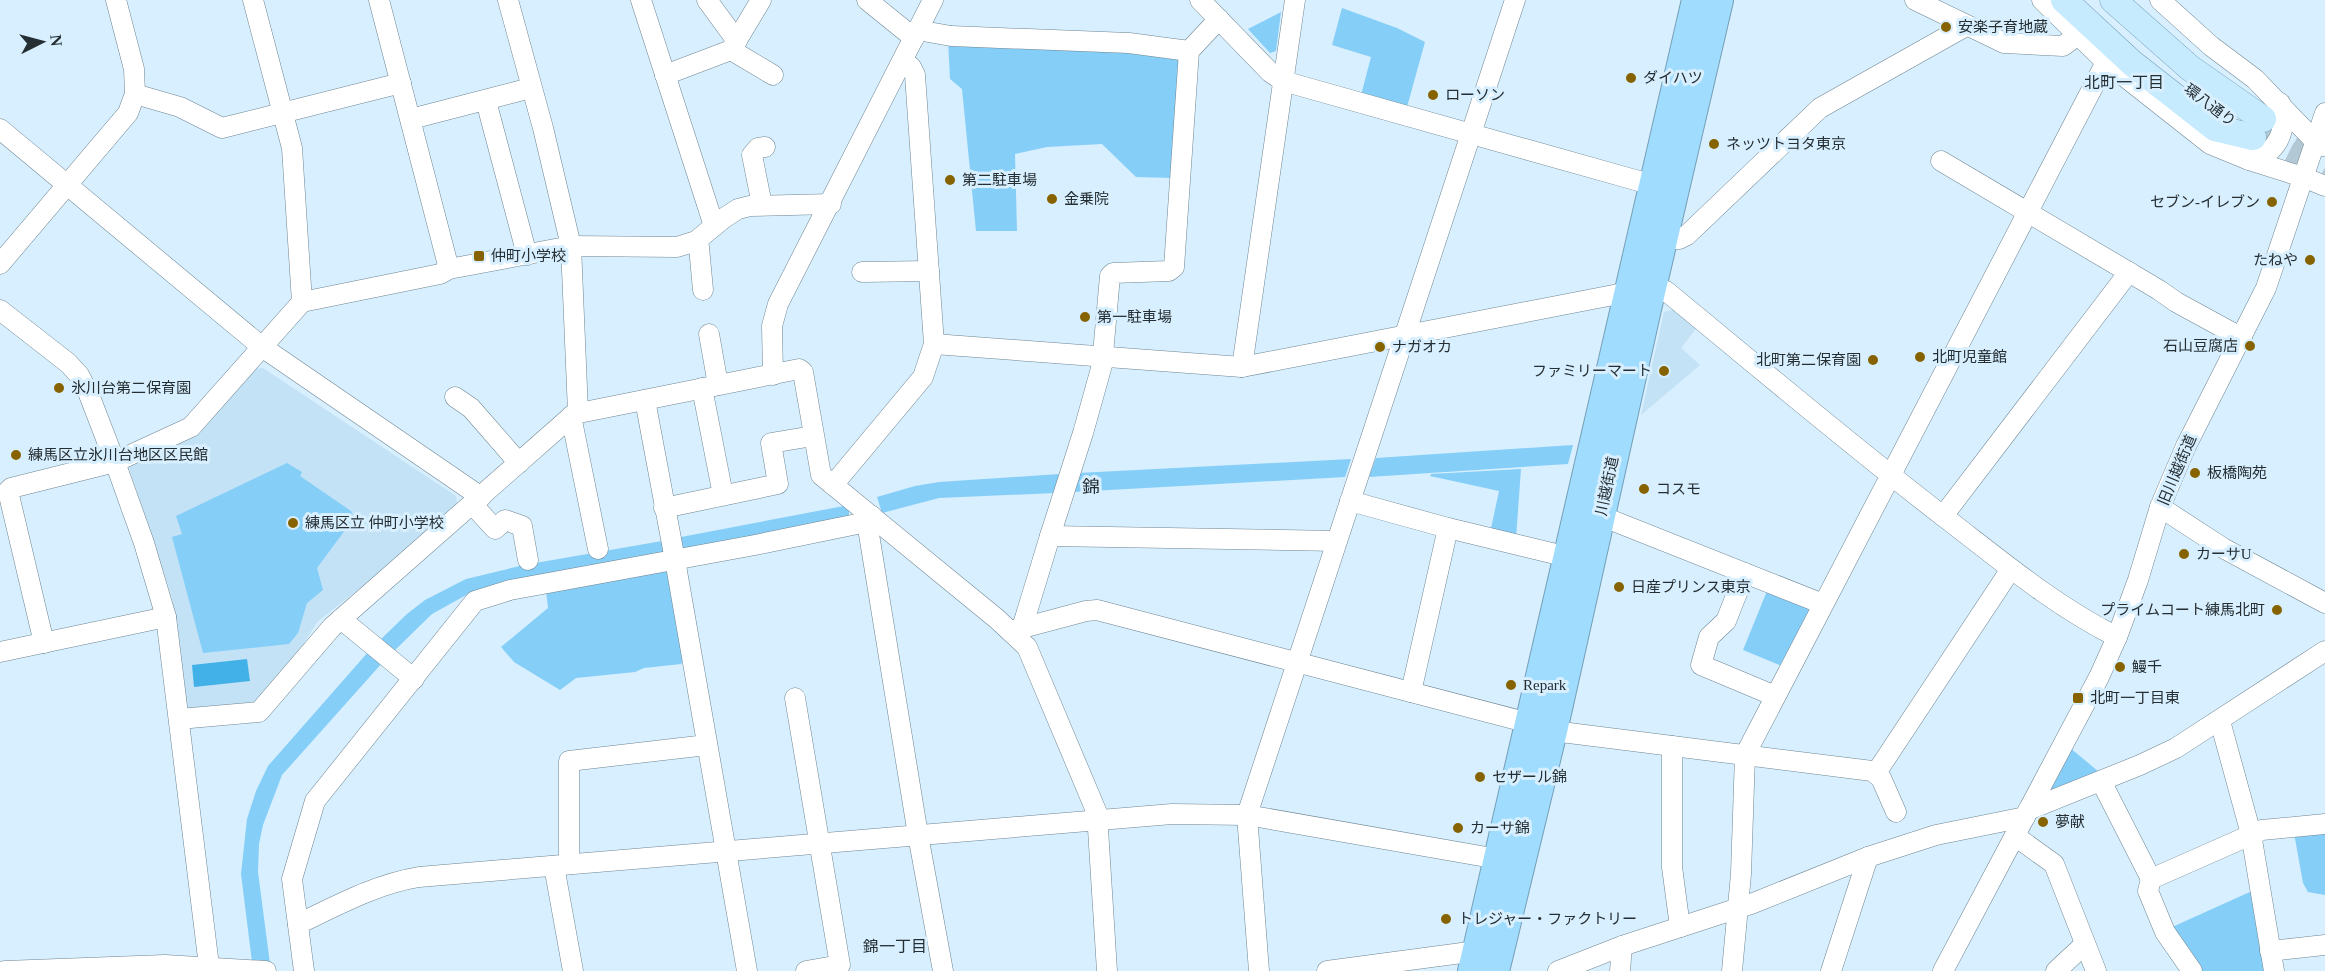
<svg xmlns="http://www.w3.org/2000/svg" width="2325" height="971" font-family="'Times New Roman','Noto Sans JP',serif">
<style>
.built{fill:#c3e2f5}
.green{fill:#85cef7}
.water{fill:#42b1e8}
.lines{fill:none;stroke-linecap:round;stroke-linejoin:round}
.major-tunnel{stroke:#b3c8d5;stroke-width:26;stroke-dasharray:26 13;stroke-linecap:butt}
.minor-casing{stroke:#6f8592;stroke-width:21}
.major-casing{stroke:#759fb7;stroke-width:27}
.highway-casing{stroke:#759fb7;stroke-width:30}
.minor{stroke:#fff;stroke-width:20}
.major{stroke:#c6eafe;stroke-width:26}
.highway{stroke:#a0dcfe;stroke-width:28}
.poi-dot{fill:#876300;stroke:#d7effe;stroke-width:2}
.labels{text-anchor:middle;stroke-width:6;stroke-linejoin:round;paint-order:stroke}
.poi-label{font-size:15px;fill:#252e33;stroke:#d7effe;text-anchor:start}
.street-label{font-size:15px;fill:#252e33;stroke:#d7effe}
.neighbourhood-label{font-size:16px;fill:#252e33;stroke:#d7effe}
.quarter-label{font-size:18px;fill:#252e33;stroke:#d7effe}
</style>
<rect width="100%" height="100%" fill="#d7effe"/>
<g class="built">
<path d="M1675,309l22,18 -16,21 19,17 -59,50 23,-103z"/>
<path d="M263,368l193,128 1,9 -37,36 -102,80 -33,51 -31,30 -64,7 -7,-8 -11,-104 -43,-129 4,-6 67,-29 54,-64z"/>
</g>
<g class="green">
<path d="M1342,8l55,20 28,14 -18,65 -46,-12 10,-38 -39,-12z"/>
<path d="M1281,12l-5,39 -6,2 -22,-24z"/>
<path d="M948,40l232,15 -8,123 -36,-1 -34,-33 -55,3 -32,7 2,77h-41l-14,-142 -12,-10z"/>
<path d="M1573,445l-5,19 -199,13 7,-19z"/>
<path d="M1351,459l-6,18 -272,15 5,-19z"/>
<path d="M287,463l15,9 -2,4 51,35 3,7 -37,50 6,22 -16,13 -9,30 -9,11 -86,9 -31,-116 10,-3 -6,-18z"/>
<path d="M1521,469l-5,69 -26,-5 9,-42 -69,-15 1,-2z"/>
<path d="M1060,474l-5,19 -116,5 -57,15 -5,-16 38,-11 24,-4z"/>
<path d="M849,505v15l-169,32 -4,-14z"/>
<path d="M662,541l2,11 -167,33 -29,9 -36,20 -40,39 -13,-12 28,-27 18,-14 41,-21 58,-14z"/>
<path d="M668,570l15,90 -2,4 -37,4 -9,4 -59,6 -16,12 -46,-28 -13,-15 47,-39 -2,-18z"/>
<path d="M1767,591l40,15 3,7 -26,54 -41,-17z"/>
<path d="M369,651l14,11 -101,113 -19,50 -4,19 -1,28 12,92 -18,-2 -11,-88 6,-55 9,-28 12,-25z"/>
<path d="M2069,747l30,25 -44,25 -11,-6z"/>
<path d="M2325,829v66l-17,-3 -5,-9 -9,-50z"/>
<path d="M2252,891l17,80h-71l-28,-43z"/>
</g>
<path class="water" d="M247,659l3,22 -56,6 -2,-22z"/>
<g class="lines">
<g class="major-tunnel">
<path d="M2263,119l62,36"/>
<path d="M2253,137l72,36"/>
</g>
<defs>
<g id="minor">
<path d="M253,0l39,148 10,154"/>
<path d="M379,0l70,269"/>
<path d="M508,0l35,128 28,118 7,166"/>
<path d="M641,0l73,226"/>
<path d="M707,0l30,41"/>
<path d="M867,0l47,38"/>
<path d="M1200,0l70,72 13,9 370,104"/>
<path d="M1915,0l89,43 59,3 16,-12"/>
<path d="M2042,0l64,62 104,82 39,16 54,17 22,9"/>
<path d="M2160,0l51,46 44,33 60,62 8,5"/>
<path d="M1219,19l-30,32 -15,216 -5,4 -56,2 -3,3 -8,89 -19,68 -33,103 287,5"/>
<path d="M917,30l34,6 178,7 60,8"/>
<path d="M731,50l42,25"/>
<path d="M665,75l66,-25 30,-50"/>
<path d="M135,94l45,13 42,21 179,-45"/>
<path d="M486,101l41,154"/>
<path d="M411,119l120,-31"/>
<path d="M0,129l262,218 219,150"/>
<path d="M2249,160c28,-5 40,-30 31,-57"/>
<path d="M1941,161l218,129 17,12 66,36"/>
<path d="M762,205l-10,-50 6,-7 7,-1"/>
<path d="M1663,239h16l8,-4 133,-127 146,-82"/>
<path d="M696,241l3,6 4,43"/>
<path d="M0,264l128,-151 7,-19 -1,-25 -18,-69"/>
<path d="M862,272l67,-1"/>
<path d="M0,310l68,53 11,12 9,17 27,70 29,81 22,74 43,349"/>
<path d="M709,334l9,51"/>
<path d="M934,344l308,23 387,-75 22,-3 15,2c95,78 189,158 286,232 53,41 105,84 165,114"/>
<path d="M1242,367l53,-367"/>
<path d="M773,375l-1,-49 6,-22 155,-304"/>
<path d="M702,388l21,107"/>
<path d="M455,397l16,11 48,55"/>
<path d="M645,400l30,160 72,411"/>
<path d="M571,416l27,133"/>
<path d="M833,485l90,-108 11,-33 -19,-269 -4,-8 -8,-6"/>
<path d="M1350,501l98,27 120,29"/>
<path d="M472,504l23,25 10,-9 17,6 6,34"/>
<path d="M2160,507l63,41 102,55"/>
<path d="M664,508l114,-24 -7,-41 42,-7"/>
<path d="M1601,516l222,88"/>
<path d="M1943,516l186,-244"/>
<path d="M867,522l51,313 25,136"/>
<path d="M1745,573l-19,48 -17,16 -8,28 74,31"/>
<path d="M341,619l73,60"/>
<path d="M1022,628l28,-92"/>
<path d="M1011,631l75,-20 11,-1 432,113"/>
<path d="M44,643l-36,-152 3,-3 104,-26 76,-35 111,-125 138,-28 9,-5 122,-23 106,1 19,-6 28,-23 14,-9 12,-3 81,-2"/>
<path d="M0,652l166,-35"/>
<path d="M1411,692l37,-164"/>
<path d="M795,698l45,267 -34,6"/>
<path d="M179,719l80,-7 73,-85 242,-213 225,-45 4,3 18,103 176,144 30,28 70,166 10,158"/>
<path d="M2220,721l31,113 23,137"/>
<path d="M1553,731l319,40 9,7 15,34"/>
<path d="M1672,746v121l8,60"/>
<path d="M1876,773l135,-204"/>
<path d="M2101,781l50,98"/>
<path d="M2028,810l112,-45 36,-17 149,-97"/>
<path d="M2015,836l39,28 42,107"/>
<path d="M569,864v-103l138,-16"/>
<path d="M554,866l19,105"/>
<path d="M298,924c40,-19 78,-40 121,-47l753,-63 75,1 251,44"/>
<path d="M2270,951l55,-6"/>
<path d="M5,971l160,-6 101,6"/>
<path d="M304,971l-12,-92 23,-78 160,-200 35,-11 245,-45 112,-23 5,-6"/>
<path d="M1259,971l-12,-156 268,-815"/>
<path d="M1327,971l150,-20"/>
<path d="M1558,971l64,-25 129,-42 117,-47 68,-22 89,-18"/>
<path d="M1620,971l2,-25"/>
<path d="M1732,971l9,-97 4,-119 361,-693"/>
<path d="M1831,971l37,-114"/>
<path d="M1943,971l156,-294 18,-40 21,-57 22,-73 26,-61 80,-158 59,-175"/>
<path d="M2056,971l29,-27"/>
<path d="M2192,971l-27,-39 -17,-41 3,-12 111,-49 63,-6"/>
</g>
<g id="major">
<path d="M2064,0l68,63 83,65 38,9"/>
<path d="M2113,0l77,68 73,51"/>
</g>
<g id="highway">
<path d="M1472,971l224,-971"/>
<path d="M1495,971l58,-240 94,-422 72,-309"/>
</g>
</defs>
<use href="#minor" class="minor-casing"/>
<use href="#major" class="major-casing"/>
<use href="#highway" class="highway-casing"/>
<use href="#minor" class="minor"/>
<use href="#major" class="major"/>
<use href="#highway" class="highway"/>
</g>
<g class="poi-dot">
<circle cx="1946" cy="27" r="6"/>
<circle cx="1631" cy="78" r="6"/>
<circle cx="1433" cy="95" r="6"/>
<circle cx="1714" cy="144" r="6"/>
<circle cx="950" cy="180" r="6"/>
<circle cx="1052" cy="199" r="6"/>
<circle cx="2272" cy="202" r="6"/>
<rect x="473" y="250" width="12" height="12" rx="3"/>
<circle cx="2310" cy="260" r="6"/>
<circle cx="1085" cy="317" r="6"/>
<circle cx="2250" cy="346" r="6"/>
<circle cx="1380" cy="347" r="6"/>
<circle cx="1920" cy="357" r="6"/>
<circle cx="1873" cy="360" r="6"/>
<circle cx="1664" cy="371" r="6"/>
<circle cx="59" cy="388" r="6"/>
<circle cx="16" cy="455" r="6"/>
<circle cx="2195" cy="473" r="6"/>
<circle cx="1644" cy="489" r="6"/>
<circle cx="293" cy="523" r="6"/>
<circle cx="2184" cy="554" r="6"/>
<circle cx="1619" cy="587" r="6"/>
<circle cx="2277" cy="610" r="6"/>
<circle cx="2120" cy="667" r="6"/>
<circle cx="1511" cy="685" r="6"/>
<rect x="2072" y="692" width="12" height="12" rx="3"/>
<circle cx="1480" cy="777" r="6"/>
<circle cx="2043" cy="822" r="6"/>
<circle cx="1458" cy="828" r="6"/>
<circle cx="1446" cy="919" r="6"/>
</g>
<g class="labels">
<g class="poi-label">
<text x="1958" y="32">安楽子育地蔵</text>
<text x="1643" y="83">ダイハツ</text>
<text x="1445" y="100">ローソン</text>
<text x="1726" y="149">ネッツトヨタ東京</text>
<text x="962" y="185">第二駐車場</text>
<text x="1064" y="204">金乗院</text>
<text x="2260" y="207" text-anchor="end">セブン-イレブン</text>
<text x="491" y="261">仲町小学校</text>
<text x="2298" y="265" text-anchor="end">たねや</text>
<text x="1097" y="322">第一駐車場</text>
<text x="2238" y="351" text-anchor="end">石山豆腐店</text>
<text x="1392" y="352">ナガオカ</text>
<text x="1932" y="362">北町児童館</text>
<text x="1861" y="365" text-anchor="end">北町第二保育園</text>
<text x="1652" y="376" text-anchor="end">ファミリーマート</text>
<text x="71" y="393">氷川台第二保育園</text>
<text x="28" y="460">練馬区立氷川台地区区民館</text>
<text x="2207" y="478">板橋陶苑</text>
<text x="1656" y="494">コスモ</text>
<text x="305" y="528">練馬区立 仲町小学校</text>
<text x="2196" y="559">カーサU</text>
<text x="1631" y="592">日産プリンス東京</text>
<text x="2265" y="615" text-anchor="end">プライムコート練馬北町</text>
<text x="2132" y="672">鰻千</text>
<text x="1523" y="690">Repark</text>
<text x="2090" y="703">北町一丁目東</text>
<text x="1492" y="782">セザール錦</text>
<text x="2055" y="827">夢献</text>
<text x="1470" y="833">カーサ錦</text>
<text x="1458" y="924">トレジャー・ファクトリー</text>
</g>
<g class="street-label">
<text transform="translate(2210 105) rotate(37)" y="5">環八通り</text>
<text transform="translate(2177 470) rotate(-67)" y="5">旧川越街道</text>
<text transform="translate(1607 486) rotate(-78)" y="5">川越街道</text>
</g>
<g class="neighbourhood-label">
<text x="2124" y="88">北町一丁目</text>
<text x="895" y="952">錦一丁目</text>
</g>
<g class="quarter-label">
<text x="1091" y="493">錦</text>
</g>
</g>
<g transform="translate(42 42) rotate(84)" stroke="#d7effe" stroke-width="4.5" paint-order="stroke">
<path d="M0-4.5L10 22L0 15L-10 22Z" fill="#252e33"/>
<text y="-9" font-size="16" font-weight="bold" text-anchor="middle" fill="#252e33">N</text>
</g>
</svg>
